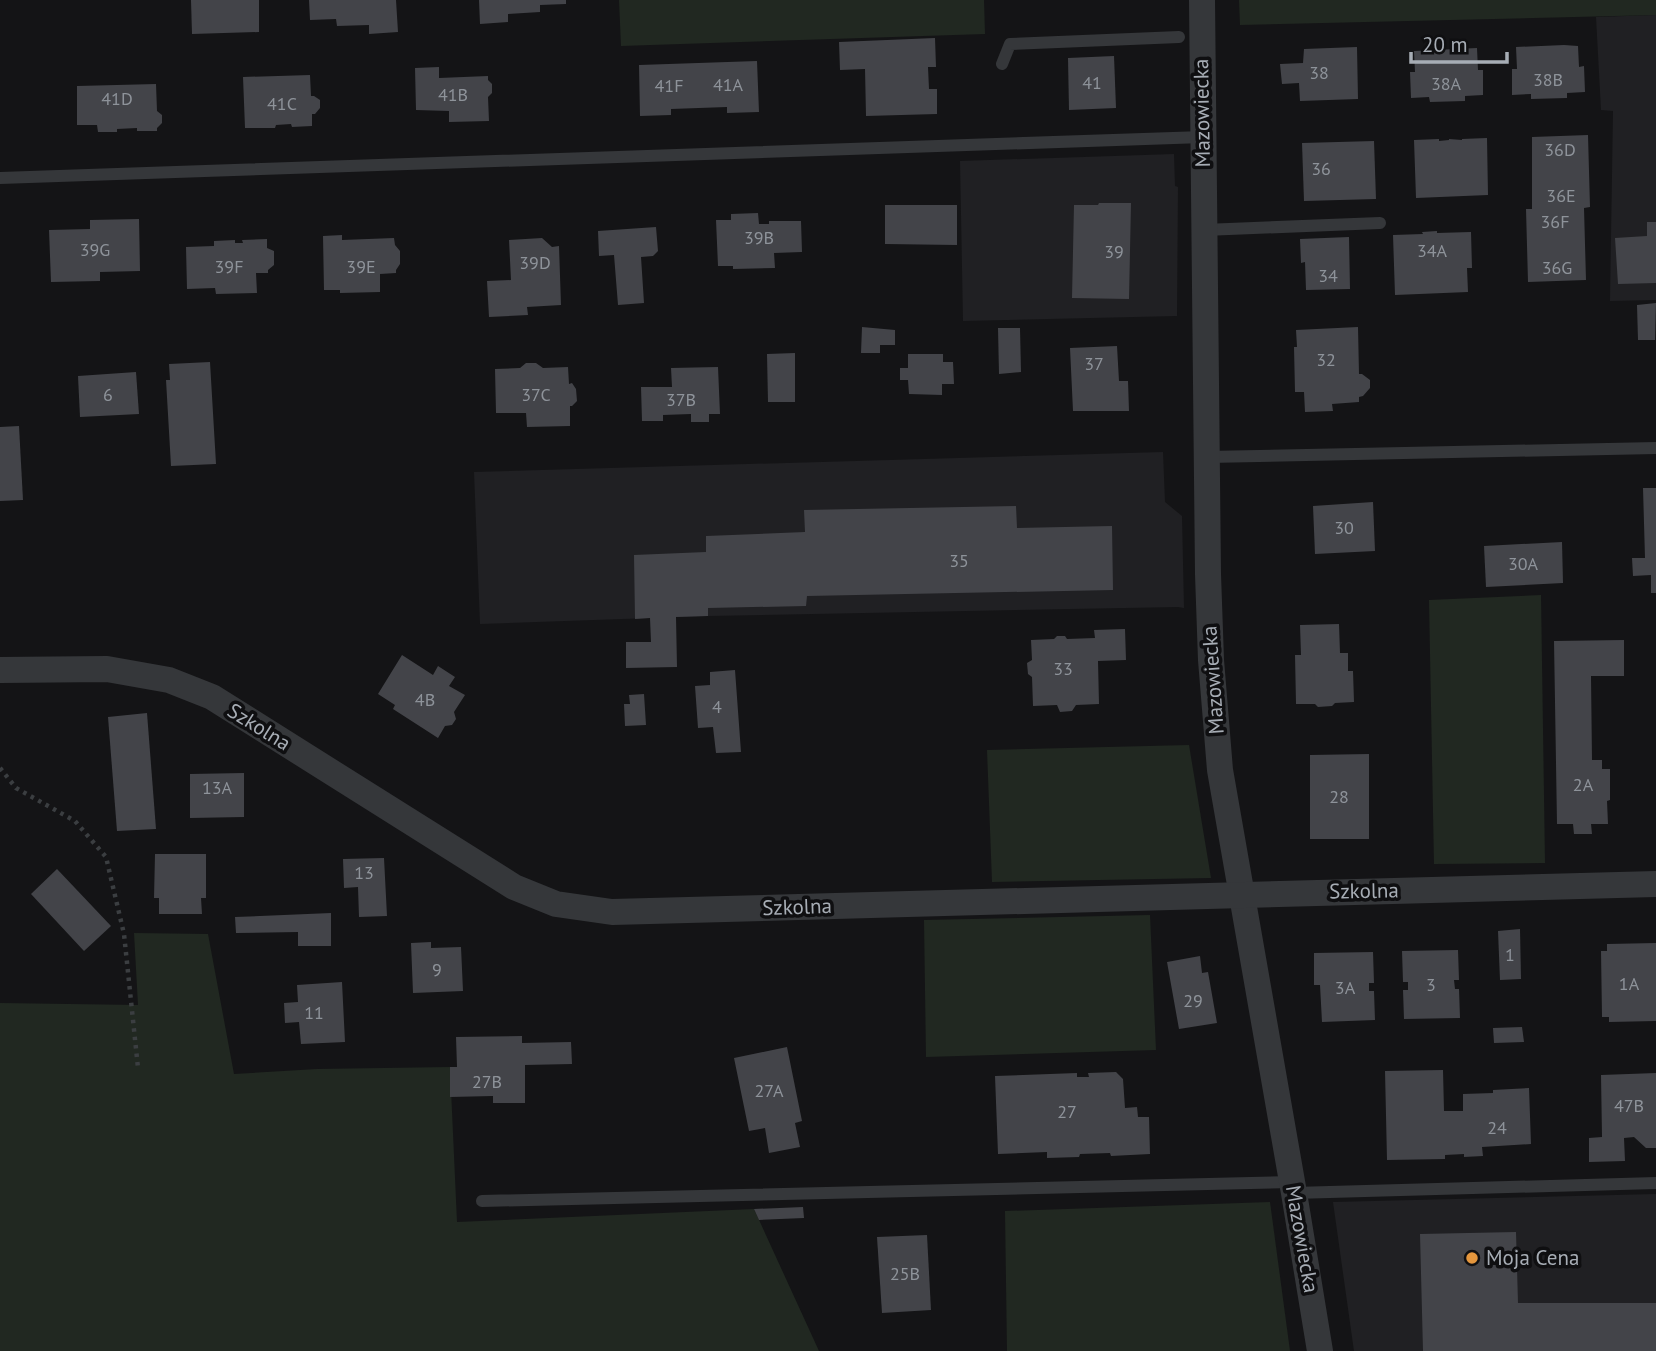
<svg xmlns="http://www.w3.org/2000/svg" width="1656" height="1351" font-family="'PT Sans',sans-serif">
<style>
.built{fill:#202023}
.green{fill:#212821}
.building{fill:#434449}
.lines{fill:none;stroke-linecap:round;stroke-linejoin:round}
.path{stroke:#3b3e41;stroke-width:4.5;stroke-dasharray:3.5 5;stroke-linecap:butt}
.service{stroke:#35373a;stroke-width:12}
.minor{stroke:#35373a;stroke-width:26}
.poi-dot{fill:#e4963d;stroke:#0f0f11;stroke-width:2.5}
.labels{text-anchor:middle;stroke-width:7;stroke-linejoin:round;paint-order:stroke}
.number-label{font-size:18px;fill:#8e939a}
.street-label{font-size:21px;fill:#a7adb5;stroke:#0f0f11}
.poi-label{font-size:21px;fill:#a7adb5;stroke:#0f0f11;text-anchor:start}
</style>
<rect width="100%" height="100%" fill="#141416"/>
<g class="built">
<path d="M1656,15v285l-46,1 3,-190 -12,-1 -5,-93z"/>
<path d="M1174,154l1,32 3,1 -1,129 -214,5 -3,-160z"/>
<path d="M1163,452l2,50 17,14 2,92 -6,-1 -470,9 -228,8 -6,-152z"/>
<path d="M1656,1194v157h-302l-21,-149z"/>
</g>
<g class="green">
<path d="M619,0h365l1,34 -364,12z"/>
<path d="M1239,0h417v15l-416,10z"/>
<path d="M1541,595l4,268 -111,1 -5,-264z"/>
<path d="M1189,745l22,133 -219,4 -5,-132z"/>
<path d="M1150,915l6,135 -230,7 -2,-137z"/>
<path d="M134,933l74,1 26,140 83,-5 133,-2 7,155 297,-13 65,142h-819v-348l138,2z"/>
<path d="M1270,1202l20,149h-283l-2,-140z"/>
</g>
<g class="building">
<path d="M191,0h68v32l-67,2z"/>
<path d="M309,0h87l2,32 -29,2v-9l-32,1 -1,-7 -26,1z"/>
<path d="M479,0h87v4l-26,1v7l-32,2v8l-28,2z"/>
<path d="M935,38l1,29h-8l1,22h8v25l-71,2 -1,-47 -25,1 -1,-28z"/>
<path d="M1564,45l14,1 1,21 5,-1 1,26 -18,1v5l-36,1v-5l-19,1v-26h5l-1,-22z"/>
<path d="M1357,47l1,52 -58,2 -1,-18 -17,1 -2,-20 23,-1 1,-14z"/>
<path d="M1477,48l1,22h5v25l-18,1v5l-35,1 -1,-5 -18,1 -1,-26h5l-1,-21z"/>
<path d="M1114,56l2,52 -47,2 -1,-52z"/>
<path d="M757,61l2,51 -32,1v-6l-56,2v6l-31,1 -1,-51z"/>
<path d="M439,67v11l49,-2v4l4,4v9l-4,4 1,24 -40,1v-11l-33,-1 -1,-42z"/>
<path d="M310,75l1,21h3l6,4v8l-5,6h-3v12l-20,1 -1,-3 -15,1 -1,3h-30l-2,-51z"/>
<path d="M156,84l1,27 5,4v8l-5,5v3h-20v-3l-20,1v3h-19l-1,-7h-20v-39z"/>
<path d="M1588,135l2,72 -6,1 2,72 -58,2 -2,-73h6v-72z"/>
<path d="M1487,138l1,57 -72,3 -2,-58 25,-1v2l10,-1v-1l13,1v-1z"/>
<path d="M1374,141l2,58 -72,2 -2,-58z"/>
<path d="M1099,203h32l-2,96 -57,-1 2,-93h24z"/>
<path d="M885,205h72v40l-72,-1z"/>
<path d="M758,213l1,11h10v-3h32l1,31 -28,1 1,15 -42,1v-3h-15l-2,-46h15v-6z"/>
<path d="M139,219l1,52 -40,1v9l-49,1 -2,-52 41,-1v-9z"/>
<path d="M1647,222h9v61l-38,1 -3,-46 32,-2z"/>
<path d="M656,227l2,24 -5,5 -12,1 3,46 -26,2 -4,-50 -15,1 -1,-25z"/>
<path d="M1437,231v2l34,-1 1,36h-5l1,24 -73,3 -2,-60 30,-1 -1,-2z"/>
<path d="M342,235v5l52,-2 1,7 5,6v13l-4,6v3l-16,1v18l-40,1v-3h-16l-1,-54z"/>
<path d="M1349,237l1,52 -44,1 -1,-28 -4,1 -1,-24z"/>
<path d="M542,238l10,9 7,-1 2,59 -34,2 1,8 -39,2 -2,-36 24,-1 -2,-40z"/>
<path d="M267,239v9l7,3v14l-6,5v3h-12l1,20 -41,1 -1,-6 -28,1 -1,-42 28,-1v-5l21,-1v3h8l-1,-3z"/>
<path d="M1656,303l-1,37h-17l-1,-35z"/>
<path d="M862,327l33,3v15h-15v8h-19z"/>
<path d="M1358,327l1,47h3l8,6v8l-7,8 -4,1v5l-27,2 1,7 -28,1 -1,-20h-9l-1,-45h3l-1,-17z"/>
<path d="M998,328h22l1,44 -22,2z"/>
<path d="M1117,346l2,35h9l1,30h-56l-3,-63z"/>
<path d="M795,353v49h-27l-1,-48z"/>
<path d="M908,354h35v8h10l1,22h-12v11l-33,-1 -1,-14h-8v-12h8z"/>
<path d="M210,362l6,102 -45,2 -5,-86h4l-1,-16z"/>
<path d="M526,363h10l7,5 25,-1 1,17 3,-1 4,6 1,12 -5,5h-2v20l-43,1 -1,-14h-30l-1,-44 25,-1z"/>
<path d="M718,367l2,47h-11v8h-18v-8l-28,1v6h-21l-1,-34h31l-1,-19z"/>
<path d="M136,372l3,42 -59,3 -2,-41z"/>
<path d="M19,426l4,74 -23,1v-74z"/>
<path d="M1643,488h13v105h-5v-18l-18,1 -1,-18h13z"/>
<path d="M1373,502l2,49 -60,3 -2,-48z"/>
<path d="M1016,506l1,22 95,-2 1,64 -306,6 -1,10 -98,2v8l-32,1 1,50 -51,1v-26h25l-1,-24 -15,1 -1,-64 72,-3v-16l99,-4 -1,-22z"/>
<path d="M1562,542l1,41 -77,4 -2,-41z"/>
<path d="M1339,624l1,29h8v18h5l1,31 -19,1 -3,3 -14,1 -3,-3h-19l-1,-49h6l-1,-30z"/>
<path d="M1125,629l1,31 -28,1 1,43 -23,1 -4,6 -12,1 -3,-7 -24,1 -1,-29 -4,-3 -1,-11 5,-3 -1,-20 23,-1 3,-3h8l2,3 28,-1 -1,-8z"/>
<path d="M1624,640v36h-33l1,84h10v9h8v31l-3,1 1,23h-17l1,10h-18l-1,-10h-16l-3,-183z"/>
<path d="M402,655l31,20 5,-9 17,11 -6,9 16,9 -11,17 2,7 -4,6 -7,1 -7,12 -45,-29 2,-4 -17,-11z"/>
<path d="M735,670l6,82 -25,1 -3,-26 -15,1 -3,-42 15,-1v-13z"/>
<path d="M644,694l2,31 -21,1 -1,-22h6l-1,-9z"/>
<path d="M147,713l9,116 -39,2 -9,-114z"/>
<path d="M1369,754v85h-59v-84z"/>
<path d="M244,773v44l-54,1v-44z"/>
<path d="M155,854h51v44h-5l1,16h-43v-16h-5z"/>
<path d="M384,858l3,58 -28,1 -1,-30 -14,1 -1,-29z"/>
<path d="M57,869l54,57 -27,25 -53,-57z"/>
<path d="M331,913v33h-33v-14l-62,1 -1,-16z"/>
<path d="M1520,929l1,50 -21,1 -2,-49z"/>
<path d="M431,942v6l30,-1 2,44 -50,2 -2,-50z"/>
<path d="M1656,943v78l-47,1v-5h-7l-1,-66h6v-7z"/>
<path d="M1458,950l1,30h-5l1,9h4l1,29 -56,1 -1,-29h5v-8h-5l-1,-31z"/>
<path d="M1373,952l1,31h-5v8h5l1,29 -53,2 -2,-37h-6v-32z"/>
<path d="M1200,956l2,17 6,-1 9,51 -38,6 -12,-67z"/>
<path d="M342,982l3,60 -44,2 -2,-22 -14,1 -1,-20 14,-1 -1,-17z"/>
<path d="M1522,1027l2,15 -30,1 -1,-15z"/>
<path d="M522,1036v7l49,-1 1,22 -47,1v38h-32v-7l-43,1v-30h7l-1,-30z"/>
<path d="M787,1047l15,74 -7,2 5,24 -31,6 -4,-25 -16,3 -15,-73z"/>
<path d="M1443,1070l1,41h19v-17l30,-1v-3l36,-2 2,56 -49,3 1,9 -19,1v-3l-19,1v4l-58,1 -2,-89z"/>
<path d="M1116,1072l7,7 2,29 12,-1 1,10h11l1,37 -39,2 -1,-3 -30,1 -1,3 -32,1v-6l-49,2 -3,-78 82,-3v4h12l-1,-4z"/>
<path d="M1656,1073v75h-10l-12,-11 -10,1 1,23 -36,1v-24l13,-1 -1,-62z"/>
<path d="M803,1207l1,11 -45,2 -5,-11z"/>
<path d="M1516,1232l2,71h138v48h-233l-3,-117z"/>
<path d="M927,1235l4,75 -49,3 -5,-76z"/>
</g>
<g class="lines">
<path class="path" d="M0,768l16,20 59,33 31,36 18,77 14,134"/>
<g class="service">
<path d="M1002,64l8,-20 169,-7"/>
<path d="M0,178l1203,-41"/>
<path d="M1204,230l176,-7"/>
<path d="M1207,457l449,-9"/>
<path d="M1294,1193l362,-10"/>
<path d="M482,1201l810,-19"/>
</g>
<g class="minor">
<path d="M1202,0l6,574 3,86 9,110 74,423 26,158"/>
<path d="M0,670l107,-1 62,11 43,17 302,190 42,17 56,8 1044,-28"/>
</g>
</g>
<circle class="poi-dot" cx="1472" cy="1258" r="7"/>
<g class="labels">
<g class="number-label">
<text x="1319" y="79">38</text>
<text x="1548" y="86">38B</text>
<text x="1092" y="89">41</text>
<text x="1446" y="90">38A</text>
<text x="728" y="91">41A</text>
<text x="669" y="92">41F</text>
<text x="453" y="101">41B</text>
<text x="117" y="105">41D</text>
<text x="282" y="110">41C</text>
<text x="1560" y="156">36D</text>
<text x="1321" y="175">36</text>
<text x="1561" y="202">36E</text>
<text x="1555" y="228">36F</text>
<text x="759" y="244">39B</text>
<text x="95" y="256">39G</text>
<text x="1432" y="257">34A</text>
<text x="1114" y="258">39</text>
<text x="535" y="269">39D</text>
<text x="229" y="273">39F</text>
<text x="361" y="273">39E</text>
<text x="1557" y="274">36G</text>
<text x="1328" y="282">34</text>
<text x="1326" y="366">32</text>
<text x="1094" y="370">37</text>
<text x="108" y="401">6</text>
<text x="536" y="401">37C</text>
<text x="681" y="406">37B</text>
<text x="1344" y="534">30</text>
<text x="959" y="567">35</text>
<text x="1523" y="570">30A</text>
<text x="1063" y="675">33</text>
<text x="425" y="706">4B</text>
<text x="717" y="713">4</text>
<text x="1583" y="791">2A</text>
<text x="217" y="794">13A</text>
<text x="1339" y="803">28</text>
<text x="364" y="879">13</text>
<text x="1510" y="961">1</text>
<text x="437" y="976">9</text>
<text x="1629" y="990">1A</text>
<text x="1431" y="991">3</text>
<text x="1345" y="994">3A</text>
<text x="1193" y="1007">29</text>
<text x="314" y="1019">11</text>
<text x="487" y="1088">27B</text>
<text x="769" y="1097">27A</text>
<text x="1629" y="1112">47B</text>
<text x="1067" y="1118">27</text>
<text x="1497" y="1134">24</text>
<text x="905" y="1280">25B</text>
</g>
<g class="street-label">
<text transform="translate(1202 113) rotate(-91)" y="7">Mazowiecka</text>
<text transform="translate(1213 680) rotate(-94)" y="7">Mazowiecka</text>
<text transform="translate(259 727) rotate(32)" y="7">Szkolna</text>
<text transform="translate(1364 891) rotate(-1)" y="7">Szkolna</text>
<text transform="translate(797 907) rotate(-2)" y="7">Szkolna</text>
<text transform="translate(1302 1239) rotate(80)" y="7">Mazowiecka</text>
</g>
<g class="poi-label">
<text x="1486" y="1265">Moja Cena</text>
</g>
</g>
<path d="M1411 52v10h96v-10" fill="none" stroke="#a7adb5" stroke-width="3.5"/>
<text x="1422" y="52" font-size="21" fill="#a7adb5" stroke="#0f0f11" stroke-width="5" paint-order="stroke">20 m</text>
</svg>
